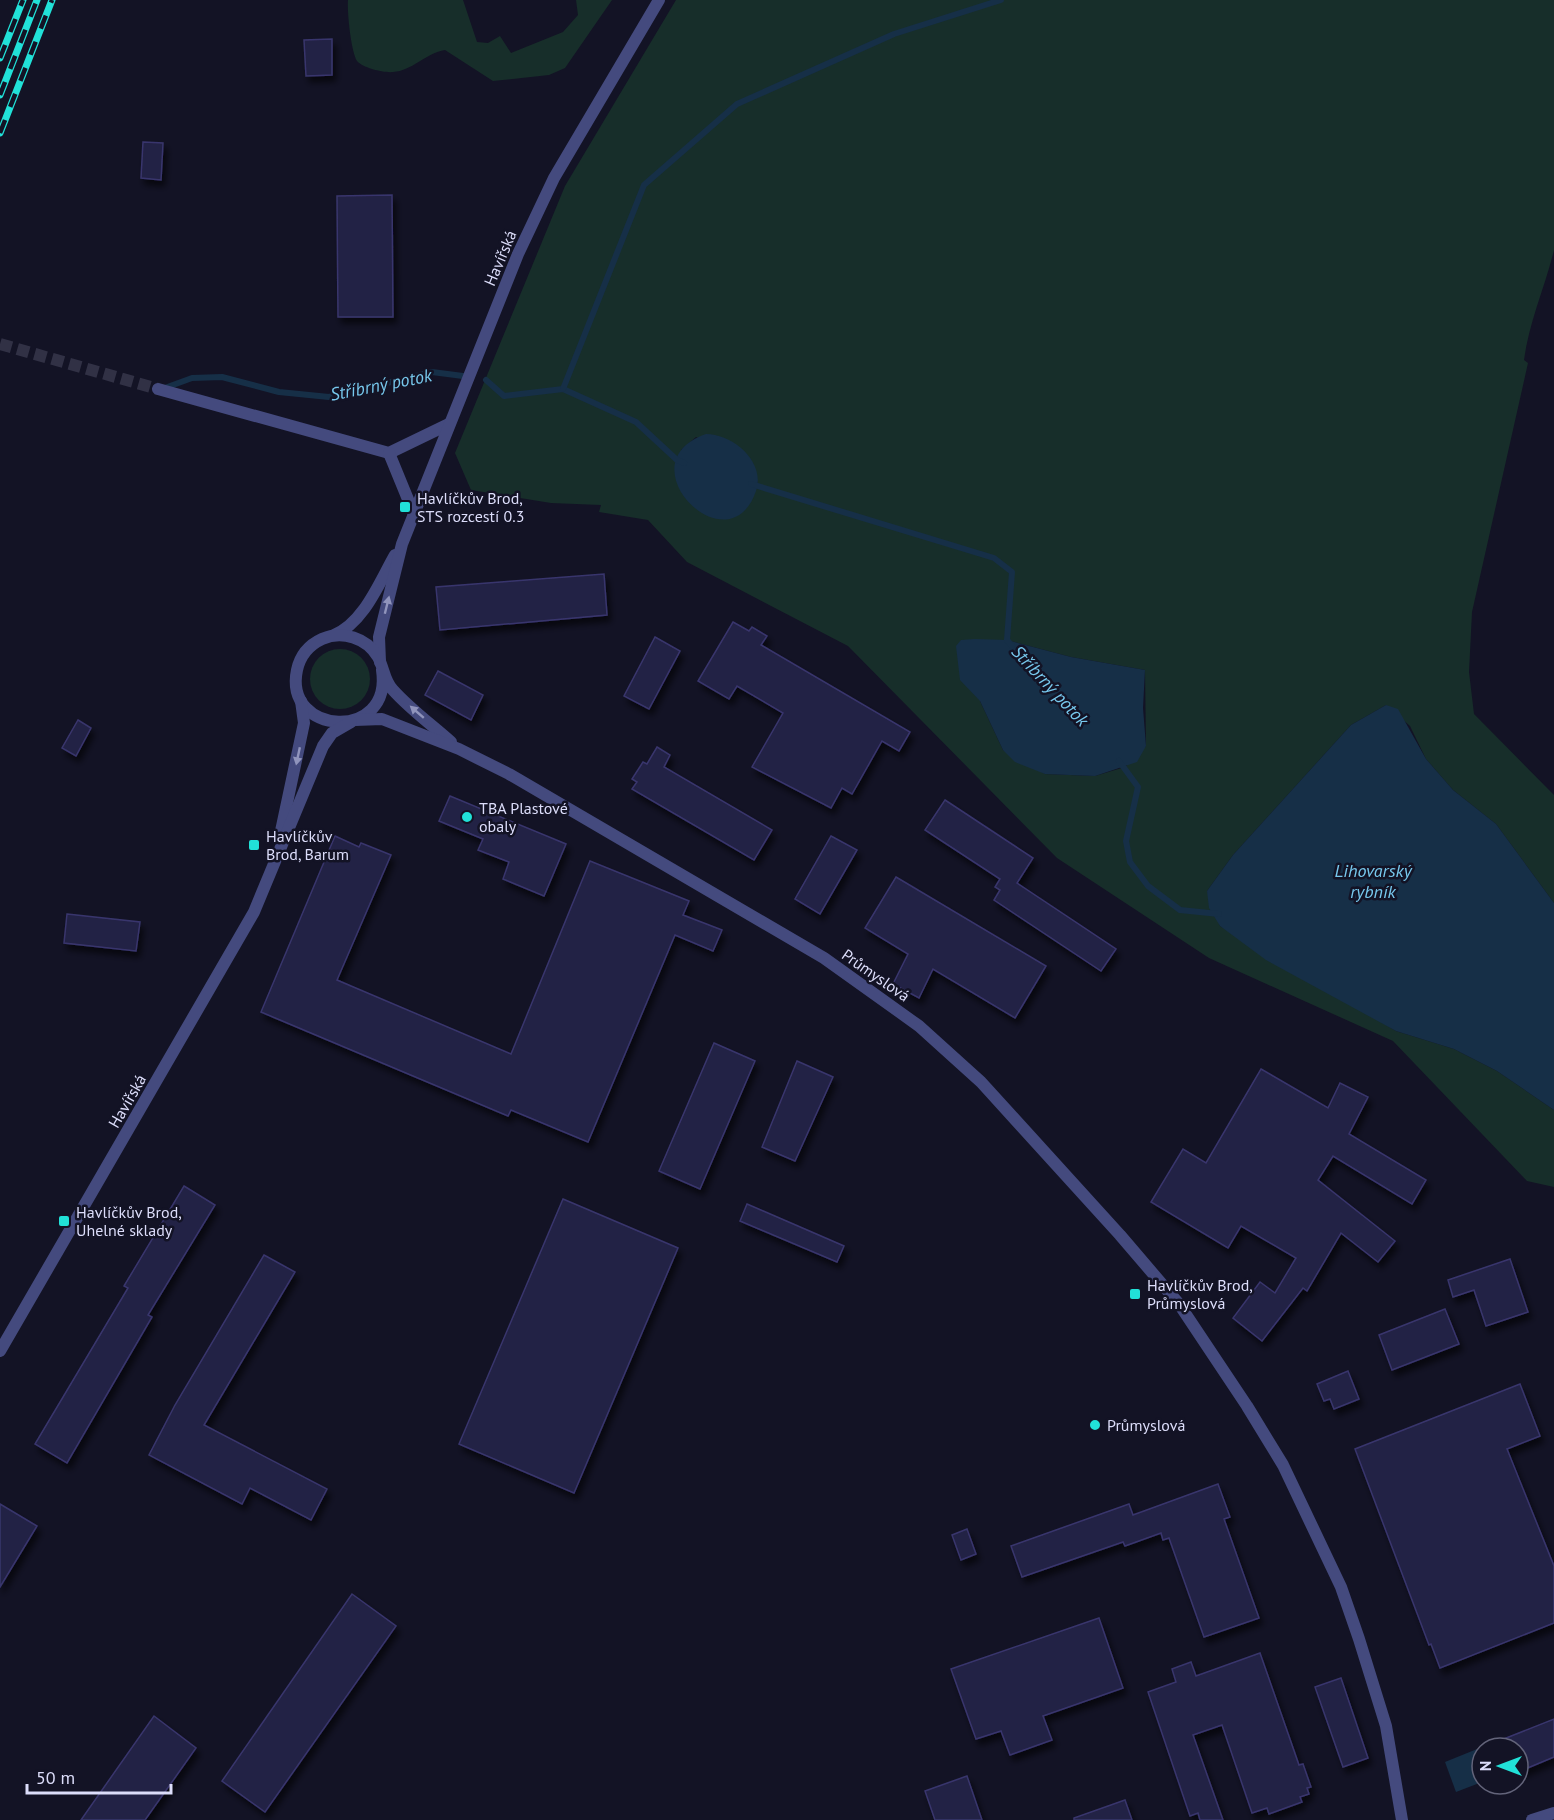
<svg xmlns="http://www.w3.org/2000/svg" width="1554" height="1820" font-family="'PT Sans',sans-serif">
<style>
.green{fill:#172e2a;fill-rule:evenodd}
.water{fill:#162f47}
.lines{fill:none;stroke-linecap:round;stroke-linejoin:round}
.stream{stroke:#162f47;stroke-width:6}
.building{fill:#232144;stroke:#39366d;stroke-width:1.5;filter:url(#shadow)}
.minor-tunnel{stroke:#313145;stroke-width:12;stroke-dasharray:12 6;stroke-linecap:butt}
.minor{stroke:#444a7e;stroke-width:12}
.tertiary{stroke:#444a7e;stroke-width:12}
.rail-casing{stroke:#21e1d8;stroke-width:7}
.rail{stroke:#131325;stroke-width:4.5;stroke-dasharray:14;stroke-linecap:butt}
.oneway{fill:#9094bc}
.poi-dot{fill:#21e1d8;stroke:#131325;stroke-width:2}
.labels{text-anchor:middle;stroke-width:5;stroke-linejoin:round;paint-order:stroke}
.street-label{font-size:16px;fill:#dcddfa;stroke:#131325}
.poi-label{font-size:16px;fill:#dcddfa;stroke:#131325;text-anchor:start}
.water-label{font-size:18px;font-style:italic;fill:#77c8ed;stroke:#131325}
</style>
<defs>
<filter id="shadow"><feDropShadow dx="3.5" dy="6" stdDeviation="3" flood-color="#0009"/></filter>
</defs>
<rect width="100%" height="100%" fill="#131325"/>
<g class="green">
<path d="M348,0h115l14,42 11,1 12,-7 11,17 52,-21 15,-17 -2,-15h36l-47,68 -16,7 -56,6 -48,-31c-19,3 -33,21 -52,22 -9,1 -30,-4 -36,-11 -6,-10 -10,-49 -9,-61z"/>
<path d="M676,0h878v250c-9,37 -25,72 -30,110l4,3 -56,249 -3,60 5,42 80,81v108l-58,-79 -43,-34 -27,-31 -16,-33 -24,-21 -35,20 -118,130 -26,36 13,35 176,105 58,18 43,22 57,39v77l-27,-6 -134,-140 -184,-83 -152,-100 -209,-212 -161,-84 -39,-42 -49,-8 2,-7 -50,-2 -80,-13 -16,-37 110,-267zM696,437l57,26 5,22 -77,-35zM1007,640l64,17 74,13 1,76 -21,21 -30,9 -50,-2 -42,-24 -23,-49z"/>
<circle cx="340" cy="679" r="30"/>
</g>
<g class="water">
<path d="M706,434c27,0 60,28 50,57 -27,79 -134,-28 -50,-57z"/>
<path d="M975,639l32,1 64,17 74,13 -2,38 3,38 -9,16 -42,14 -50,-2 -30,-12 -12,-12 -23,-49 -20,-21 -4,-34 5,-6z"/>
<path d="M1386,705l12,4 28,50 27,31 43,34 58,79v207l-57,-39 -43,-22 -58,-18 -130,-71 -46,-34 -11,-18 -2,-17 26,-36 118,-130z"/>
<path d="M1482,1747v35l-26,10 -11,-30z"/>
</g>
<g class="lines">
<g class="stream">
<path d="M486,380l18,16 59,-7 73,33 41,38 7,3"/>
<path d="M162,389l30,-11 30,-1 57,15 50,5 103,-25 31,4"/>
<path d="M563,389l81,-204 93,-81 157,-70 107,-34"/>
<path d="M751,484l243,74 18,14 -5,68 5,6"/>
<path d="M1119,761l19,26 -12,54 4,21 18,24 32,24 39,4"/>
</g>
</g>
<g class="building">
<path d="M332,39v36l-26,1 -2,-36z"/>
<path d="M143,142l20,1 -2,37 -20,-2z"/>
<path d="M392,195l1,122h-55l-1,-121z"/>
<path d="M604,574l3,41 -167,15 -4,-43z"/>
<path d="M733,622l16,9 3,-4 15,9 -6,9 149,87 -11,19 -17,-10 -30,53 -10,-6 -11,20 -79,-41 31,-54 -46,-27 -8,13 -31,-18z"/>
<path d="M655,637l25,14 -31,58 -25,-13z"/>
<path d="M438,671l45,24 -12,25 -46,-25z"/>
<path d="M78,720l13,8 -15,28 -14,-8z"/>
<path d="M657,747l13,8 -6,12 108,63 -18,30 -122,-71 5,-7 -5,-3 11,-17 4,2z"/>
<path d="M450,796l116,48 -22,52 -41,-17 6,-17 -31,-12 5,-11 -44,-18z"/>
<path d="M945,800l88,58 -16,25 99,66 -15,22 -107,-71 6,-10 -5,-3 5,-8 -75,-49z"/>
<path d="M335,836l24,11 2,-4 30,12 -54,125 174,74 79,-193 99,40 -6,14 39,15 -9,21 -38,-16 -87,207 -77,-32 -3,6 -247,-104z"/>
<path d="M831,836l26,14 -37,64 -25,-15z"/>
<path d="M896,877l150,89 -31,52 -82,-49 -14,29 -26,-14 15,-30 -43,-26z"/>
<path d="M67,914l73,8 -4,29 -72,-8z"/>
<path d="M714,1043l41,18 -55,128 -41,-18z"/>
<path d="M797,1061l36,16 -38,84 -33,-14z"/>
<path d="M1261,1069l67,39 12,-25 28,14 -19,37 77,46 -14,24 -79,-48 -15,24 77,61 -17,21 -37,-29 -34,58 -4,-3 -41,53 -29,-23 27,-36 15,11 21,-35 -55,-32 -13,22 -77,-46 32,-53 23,14z"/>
<path d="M184,1186l31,19 -67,110 4,2 -85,146 -32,-19 93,-156 -4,-2z"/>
<path d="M563,1199l115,49 -104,245 -115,-49z"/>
<path d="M747,1204l97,42 -7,16 -97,-41z"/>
<path d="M264,1255l31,17 -91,153 123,64 -16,31 -61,-32 -8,16 -93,-49 26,-50z"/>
<path d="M1510,1259l18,53 -42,14 -12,-36 -21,7 -5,-17z"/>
<path d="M1445,1309l14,35 -67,26 -13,-35z"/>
<path d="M1348,1371l11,28 -25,10 -4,-10 -6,2 -7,-17z"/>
<path d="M1520,1384l20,52 -33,13 47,117v57l-114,45 -9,-24 -2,1 -74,-196z"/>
<path d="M1218,1484l12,33 -6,2 35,99 -55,19 -35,-99 -6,2 -2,-7 -36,13 -2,-4 -101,35 -11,-31 118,-42 4,11z"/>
<path d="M0,1504l37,22 -37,61z"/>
<path d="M967,1529l9,25 -15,6 -9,-25z"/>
<path d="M352,1594l44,32 -131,186 -43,-31z"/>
<path d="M1099,1618l24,70 -80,28 9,24 -42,15 -9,-24 -25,8 -25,-70z"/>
<path d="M1260,1653l39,112 4,-1 8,23 -4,1 2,6 -9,3 2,5 -33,12 -2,-6 -15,5 -30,-88 -29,10 30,85h-23l-2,-7 -8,3 -42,-124 28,-10 -4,-13 19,-7 5,14z"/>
<path d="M1341,1678l27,80 -25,9 -28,-80z"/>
<path d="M154,1716l42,32 -51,72h-64z"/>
<path d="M1554,1719v38l-36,15v-24h-37z"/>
<path d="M967,1776l15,44h-47l-10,-29z"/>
<path d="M1125,1800l7,20h-58v-2z"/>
</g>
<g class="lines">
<path class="minor-tunnel" d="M0,344l158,45"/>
<g class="minor">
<path d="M158,389l231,64 60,-29"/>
<path d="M389,453l25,61"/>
<path d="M1532,1820l22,-7"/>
</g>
<g class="tertiary">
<path d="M334,635c30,-12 46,-54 61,-80"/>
<path d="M380,662l-1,-25 23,-93 116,-290 36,-76 105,-178"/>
<path d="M382,670c11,72 -99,66 -85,0 3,-14 12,-25 25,-31 20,-9 45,-1 56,18 6,11 6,24 15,33 17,19 39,35 58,52"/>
<path d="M355,720l27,-1 77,30 50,25 315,184 95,68 62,56 139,153 59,69 68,102 36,59 58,122 18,52 27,87 16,94"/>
<path d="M281,831l23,-108 -3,-22"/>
<path d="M0,1351l254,-439 69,-166 9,-13 19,-11"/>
</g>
<defs>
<g id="rail">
<path d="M0,58l23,-58"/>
<path d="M0,95l37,-95"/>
<path d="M0,133l52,-133"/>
</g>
</defs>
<use href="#rail" class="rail-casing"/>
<use href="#rail" class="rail"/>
</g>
<defs><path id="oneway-solid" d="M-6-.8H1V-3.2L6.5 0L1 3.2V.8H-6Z" transform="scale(1.5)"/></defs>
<g class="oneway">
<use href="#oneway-solid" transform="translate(387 605) rotate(-76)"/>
<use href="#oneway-solid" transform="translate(417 712) rotate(-139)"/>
<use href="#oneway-solid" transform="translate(298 756) rotate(102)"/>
</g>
<g class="poi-dot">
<rect x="399" y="501" width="12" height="12" rx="3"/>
<circle cx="467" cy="817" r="6"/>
<rect x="248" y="839" width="12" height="12" rx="3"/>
<rect x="58" y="1215" width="12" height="12" rx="3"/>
<rect x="1129" y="1288" width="12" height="12" rx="3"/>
<circle cx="1095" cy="1425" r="6"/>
</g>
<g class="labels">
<g class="street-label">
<text transform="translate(500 258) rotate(-67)" y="6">Havířská</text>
<text transform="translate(876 975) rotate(35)" y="6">Průmyslová</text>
<text transform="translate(127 1101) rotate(-60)" y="6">Havířská</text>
</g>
<g class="poi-label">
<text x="417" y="504">Havlíčkův Brod,<tspan x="417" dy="18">STS rozcestí 0.3</tspan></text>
<text x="479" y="814">TBA Plastové<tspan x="479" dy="18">obaly</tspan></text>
<text x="266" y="842">Havlíčkův<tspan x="266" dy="18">Brod, Barum</tspan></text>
<text x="76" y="1218">Havlíčkův Brod,<tspan x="76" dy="18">Uhelné sklady</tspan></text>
<text x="1147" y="1291">Havlíčkův Brod,<tspan x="1147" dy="18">Průmyslová</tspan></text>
<text x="1107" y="1431">Průmyslová</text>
</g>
<g class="water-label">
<text transform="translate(381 385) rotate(-11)" y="6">Stříbrný potok</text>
<text transform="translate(1050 686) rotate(47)" y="6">Stříbrný potok</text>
<text x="1373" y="877">Lihovarský<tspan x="1373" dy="21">rybník</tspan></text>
</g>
</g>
<g transform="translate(1500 1766) rotate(270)"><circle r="28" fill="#131325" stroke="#63647a" stroke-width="1.5"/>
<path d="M0-4.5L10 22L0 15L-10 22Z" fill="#21e1d8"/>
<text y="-9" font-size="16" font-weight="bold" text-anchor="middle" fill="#dcddfa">N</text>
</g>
<path d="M27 1784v9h144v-9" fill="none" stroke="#dcddfa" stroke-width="3"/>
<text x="36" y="1784" font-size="18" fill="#dcddfa" stroke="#131325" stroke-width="4.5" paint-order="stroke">50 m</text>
</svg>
